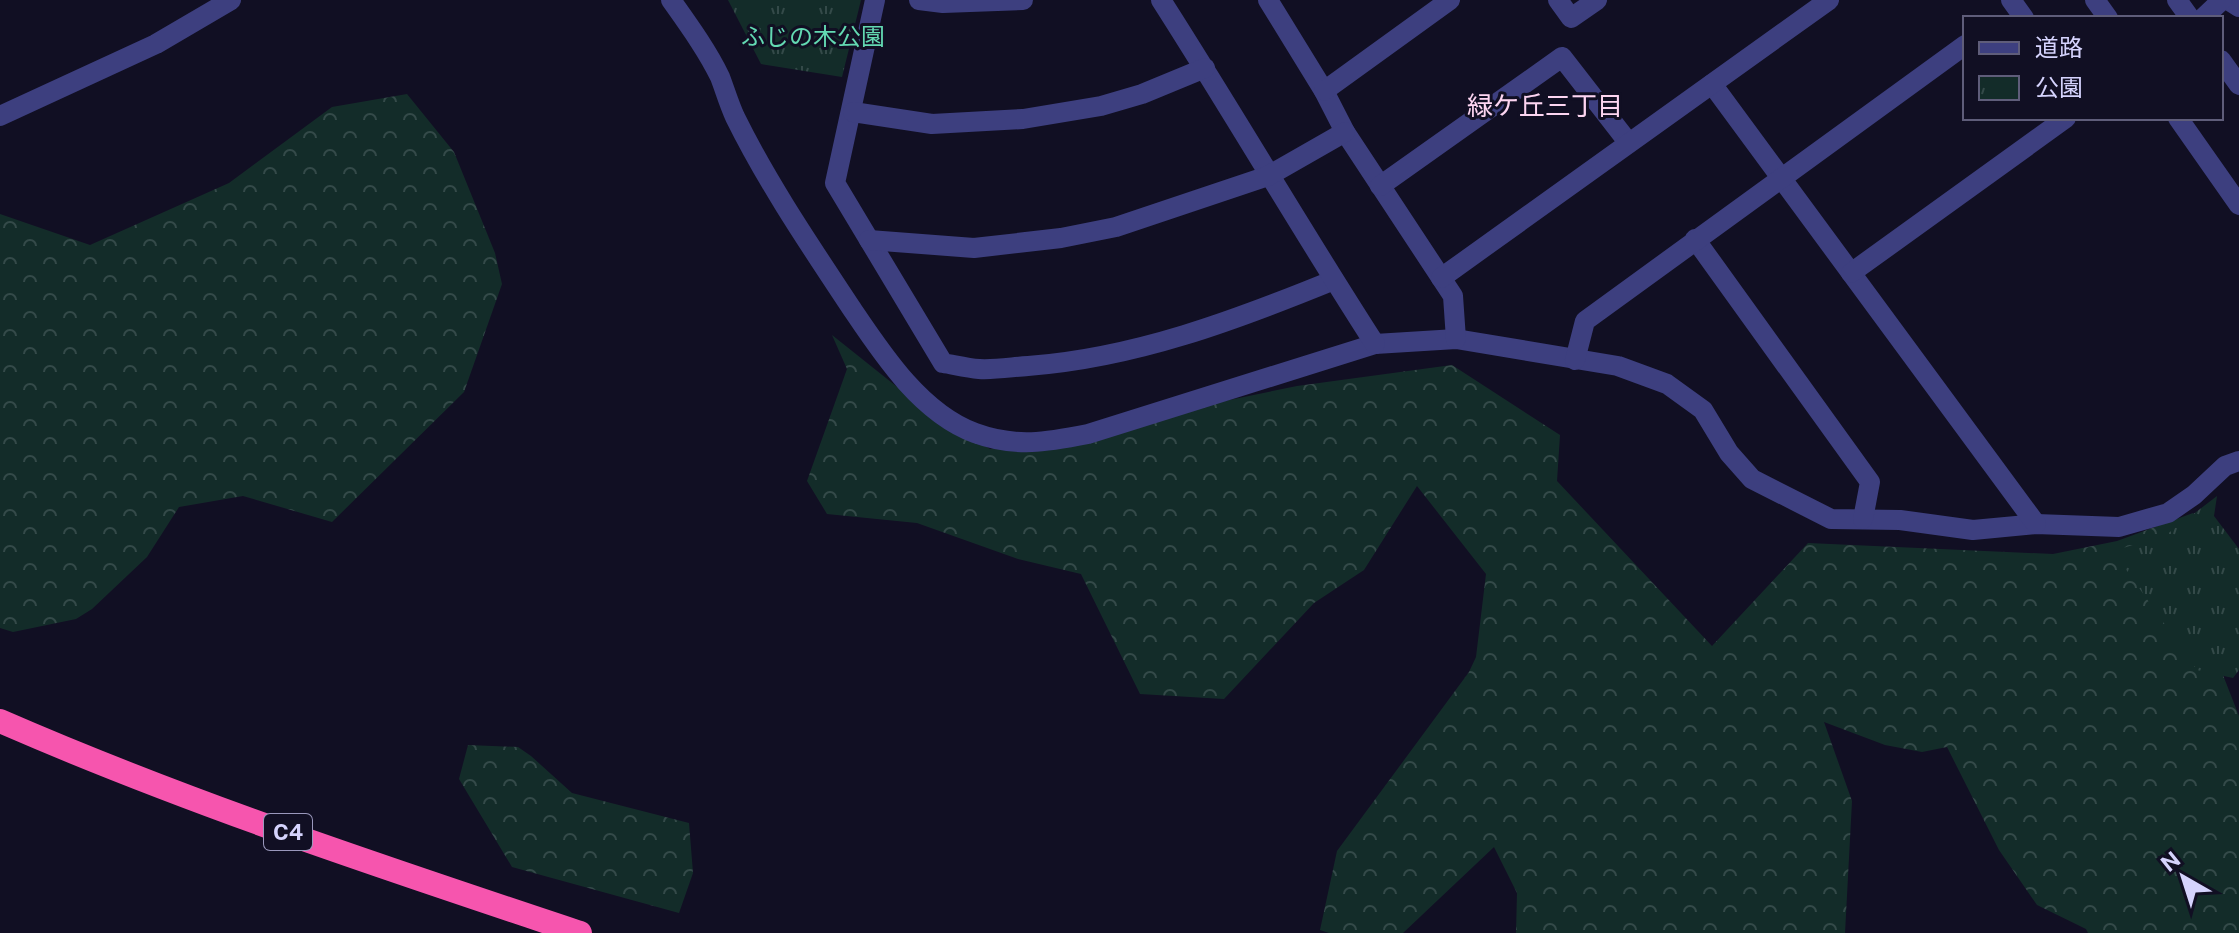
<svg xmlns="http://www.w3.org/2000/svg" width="2239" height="933" font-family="'Public Sans','Noto Sans JP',sans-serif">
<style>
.forest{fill:url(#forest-crowns)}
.park{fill:url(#park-tufts)}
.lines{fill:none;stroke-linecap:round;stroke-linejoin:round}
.minor{stroke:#3d3f7f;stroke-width:20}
.highway{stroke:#f655ae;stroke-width:24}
.labels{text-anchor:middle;stroke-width:6;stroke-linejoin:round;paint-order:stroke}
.shield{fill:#110f23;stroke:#9a98bc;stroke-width:2}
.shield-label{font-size:22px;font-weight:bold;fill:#d5d3fd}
.park-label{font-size:24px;fill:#63d9b2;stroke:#110f23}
.neighbourhood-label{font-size:26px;fill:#fdd5f1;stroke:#110f23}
</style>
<defs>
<pattern id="forest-crowns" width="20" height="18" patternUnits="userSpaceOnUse" patternTransform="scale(2)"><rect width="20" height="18" fill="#132c29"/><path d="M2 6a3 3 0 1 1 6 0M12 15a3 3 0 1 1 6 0" fill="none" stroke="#344a49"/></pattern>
<pattern id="park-tufts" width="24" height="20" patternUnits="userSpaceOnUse" patternTransform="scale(2)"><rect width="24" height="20" fill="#132c29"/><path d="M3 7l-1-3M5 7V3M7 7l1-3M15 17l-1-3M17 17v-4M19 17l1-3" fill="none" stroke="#344a49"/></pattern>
</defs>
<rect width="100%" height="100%" fill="#110f23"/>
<g class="forest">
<path d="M407,94l47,58 41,101 7,31 -38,108 -132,130 -89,-26 -64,11 -32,50 -55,52 -16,10 -63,13 -13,-4v-414l90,31 139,-62 103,-76z"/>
<path d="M832,335l84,67 74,47 307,-63 155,-21 108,70 -3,46 155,165 96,-103 245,11 64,-13 76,-28 46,57 -18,100 18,46v217h-151l-2,-4 -49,-24 -38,-55 -52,-103 -25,5 -37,-7 -61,-23 28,79 -7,132h-329l1,-40 -23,-46 -91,86h-74l-9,-3 17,-79 132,-179 7,-15 10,-83 -69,-88 -53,84 -50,33 -90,96 -84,-5 -59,-120 -63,-15 -101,-36 -90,-9 -20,-33 40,-112z"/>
<path d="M468,745l50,2 13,9 41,37 117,30 4,50 -14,40 -167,-46 -53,-88z"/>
</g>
<g class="park">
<path d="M728,0h133l-19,77 -81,-13z"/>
<path d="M2217,496l-3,20 25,33v121l-6,8 -36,-8 -84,-119 53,-16z"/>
</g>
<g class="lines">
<g class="minor">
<path d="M671,0c17,24 36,50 49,77 5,13 9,27 15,40 33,67 76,130 117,192 31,46 69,104 123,124 41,15 72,9 113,1l287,-90 81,-5 162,27 49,18 36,26 26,43 23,26 79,40 69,1 73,10 63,-6 83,3 49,-14 26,-18 31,-29 14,-5"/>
<path d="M875,0l-40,183 108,180c12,2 24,5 36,6 16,1 33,-2 49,-3 107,-8 208,-46 306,-86"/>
<path d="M919,0l24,3 80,-3"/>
<path d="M1161,0c73,114 141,231 214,344"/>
<path d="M1268,0l56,91 21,41 108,164 3,43"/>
<path d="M1558,0l13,18 26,-18"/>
<path d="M2011,0l13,18"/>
<path d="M2095,0l13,18"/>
<path d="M2177,0l13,18"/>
<path d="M2228,0l11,7"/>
<path d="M2203,18l19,-18"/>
<path d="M2221,60l18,25"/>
<path d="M1712,84l324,440"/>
<path d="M1324,91l126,-91"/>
<path d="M853,112l79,12 91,-5 78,-13 41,-12 63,-26"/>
<path d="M0,116l156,-72 75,-44"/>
<path d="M2178,118l61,87"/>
<path d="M1380,186l182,-129 66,85"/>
<path d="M1695,239l175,243 -7,37"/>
<path d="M869,240l105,8 87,-10 55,-11 152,-51 77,-44"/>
<path d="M1851,273l215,-155"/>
<path d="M1441,278l388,-278"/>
<path d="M1575,360l10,-39 380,-276"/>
</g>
<path class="highway" d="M0,721c188,82 385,147 580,212"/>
</g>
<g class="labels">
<rect class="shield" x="264" y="814" width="48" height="36" rx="6"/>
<g class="shield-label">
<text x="288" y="840">C4</text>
</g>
<g class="park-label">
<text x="813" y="45">ふじの木公園</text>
</g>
<g class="neighbourhood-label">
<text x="1545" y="115">緑ケ丘三丁目</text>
</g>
</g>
<rect x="1963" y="16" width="260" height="104" fill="#110f23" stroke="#5f5d7a" stroke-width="2"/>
<rect x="1979" y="42" width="40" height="12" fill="#3d3f7f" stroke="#5f5d7a" stroke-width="2"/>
<text x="2035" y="56" font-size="24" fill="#d5d3fd">道路</text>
<rect x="1979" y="76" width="40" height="24" fill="url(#park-tufts)" stroke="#5f5d7a" stroke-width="2"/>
<text x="2035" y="96" font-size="24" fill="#d5d3fd">公園</text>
<g transform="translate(2183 877) rotate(321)" stroke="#110f23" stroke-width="6" paint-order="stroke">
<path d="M0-6L14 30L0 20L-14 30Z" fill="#d5d3fd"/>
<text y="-12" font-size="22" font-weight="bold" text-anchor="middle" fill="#d5d3fd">N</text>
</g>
</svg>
